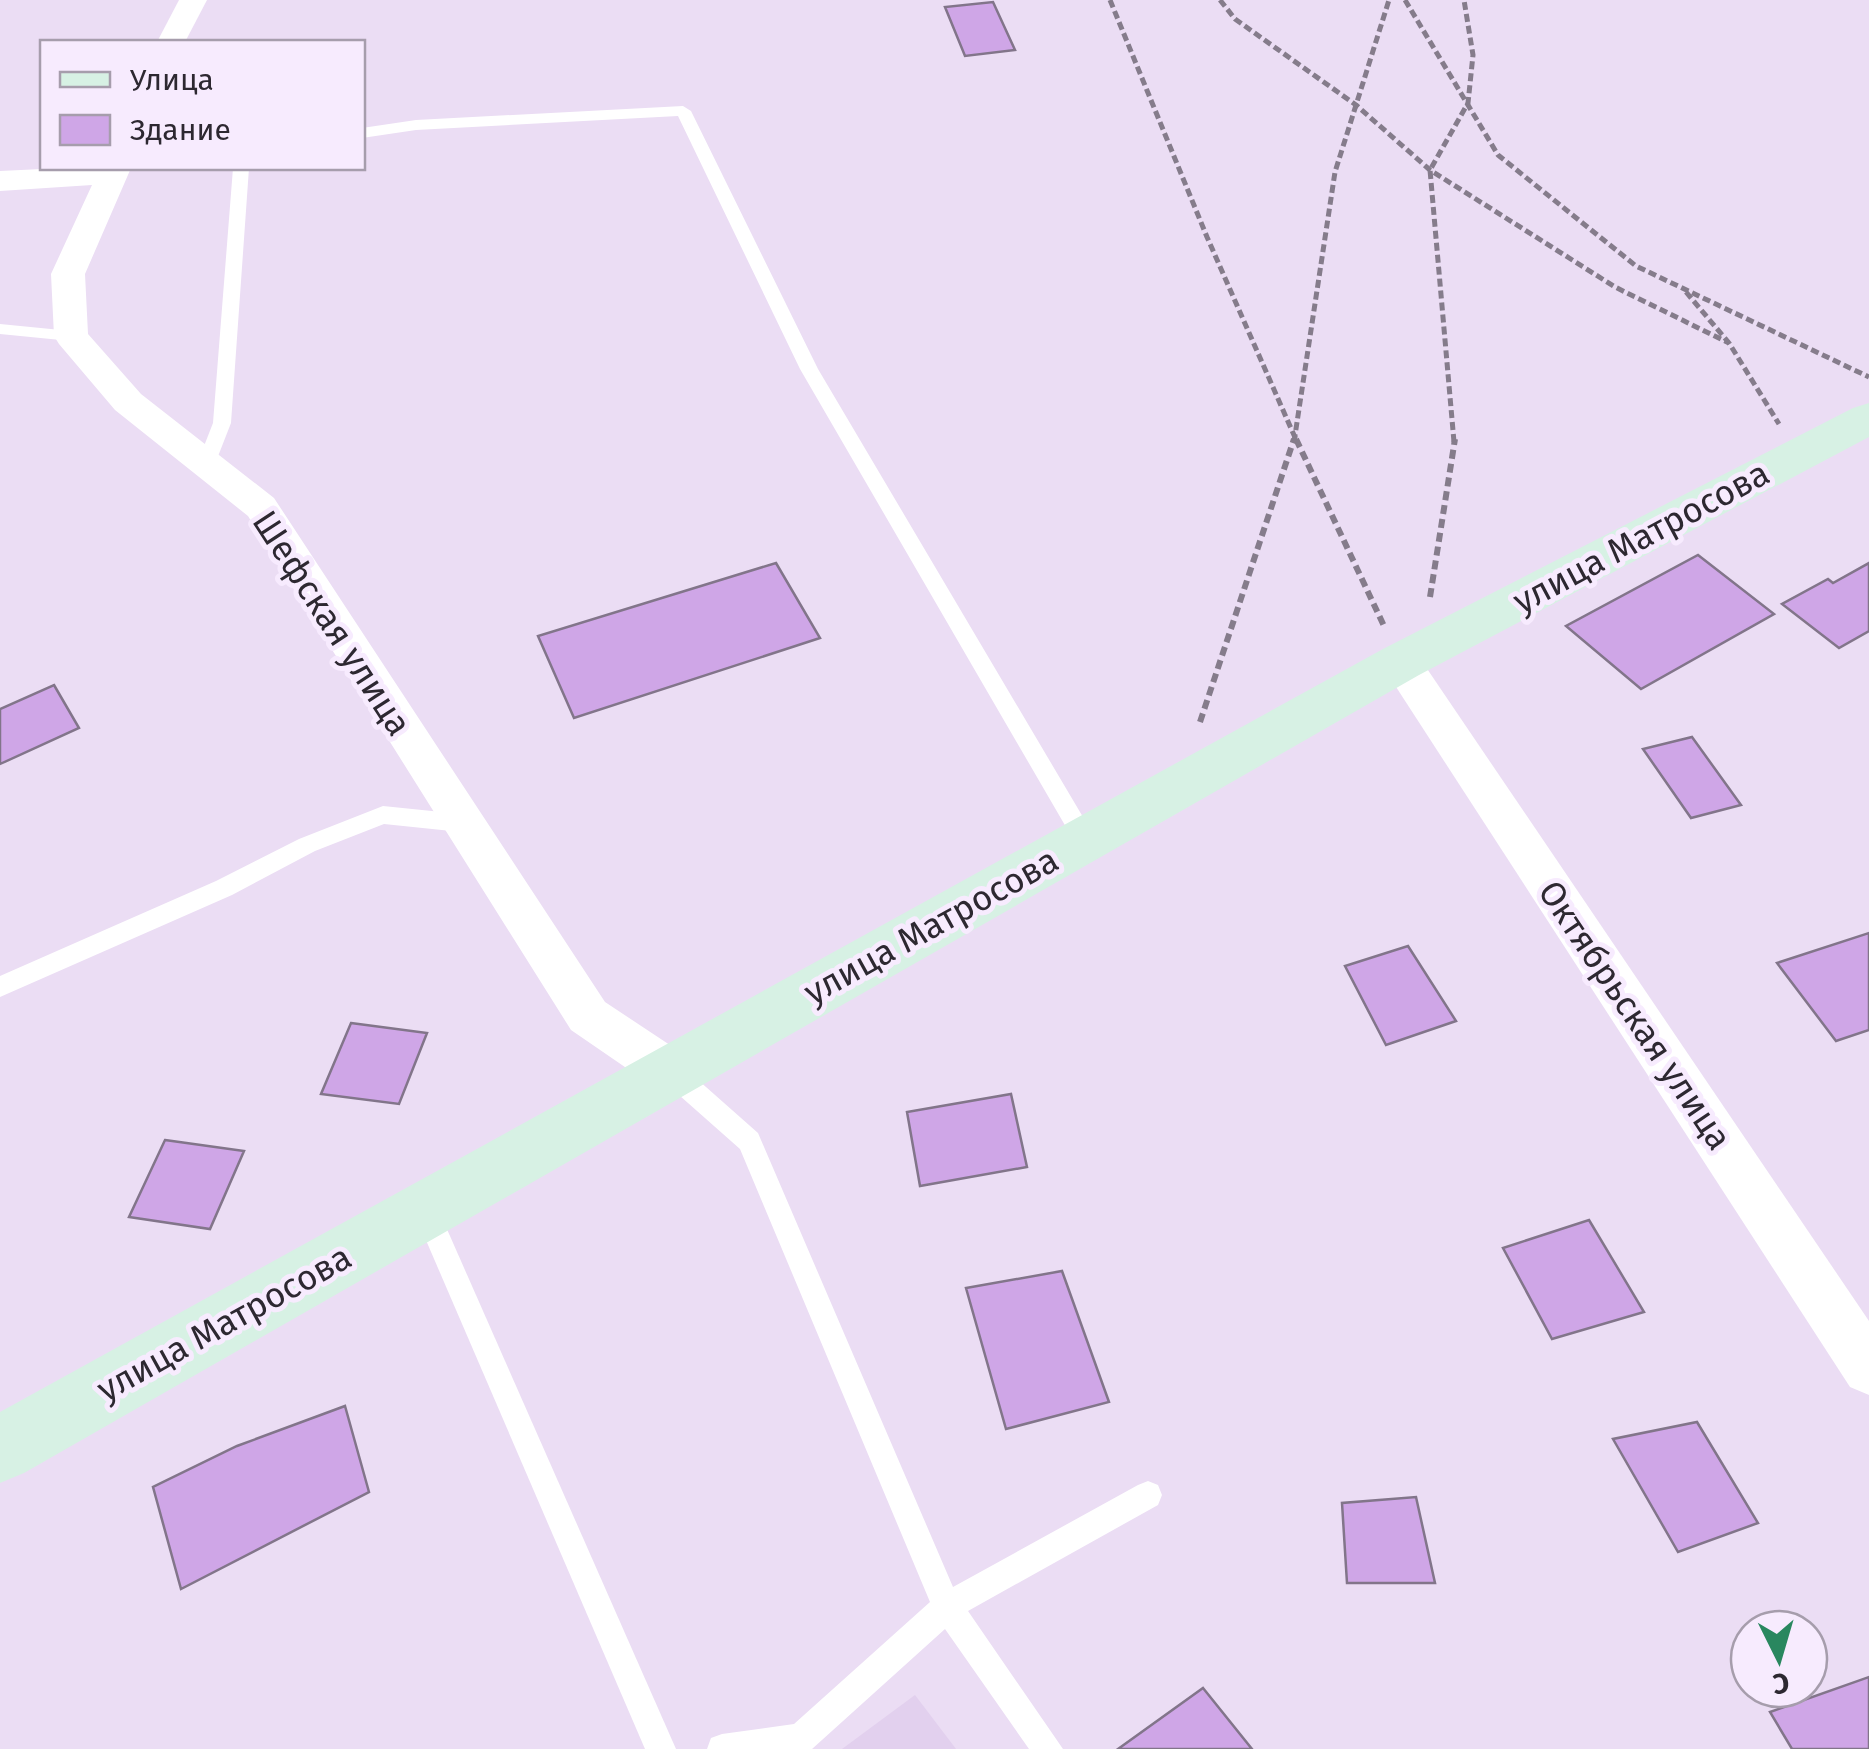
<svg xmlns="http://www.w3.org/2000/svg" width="1869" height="1749" font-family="'Fira Sans',sans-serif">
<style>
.built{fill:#e2d0ee}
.building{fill:#cfa6e7;stroke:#82758a;stroke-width:2.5}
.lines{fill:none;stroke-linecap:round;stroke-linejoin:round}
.path-far1{stroke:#857c8b;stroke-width:5;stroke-dasharray:8 4;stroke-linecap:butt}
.path{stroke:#857c8b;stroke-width:6;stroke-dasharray:9 5;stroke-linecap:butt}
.lane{fill:#fff;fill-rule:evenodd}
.street{fill:#fff;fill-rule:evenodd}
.secondary{fill:#d7f1e4;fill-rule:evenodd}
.labels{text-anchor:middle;stroke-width:10;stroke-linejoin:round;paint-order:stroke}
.street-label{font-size:35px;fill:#2d2831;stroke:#f7ebfe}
</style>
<rect width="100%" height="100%" fill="#ebddf4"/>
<path class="built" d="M915,1695l41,54h-114z"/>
<g class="building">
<path d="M993,2l22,48 -50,6 -20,-49z"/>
<path d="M1698,555l76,59 -133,75 -75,-63z"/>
<path d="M776,563l44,75 -246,80 -36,-82z"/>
<path d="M1869,563v68l-30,17 -57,-44 46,-25 5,4z"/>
<path d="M54,685l25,43 -79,36v-55z"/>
<path d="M1692,737l49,68 -50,13 -48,-69z"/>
<path d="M1869,933v97l-33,11 -59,-78z"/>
<path d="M1408,946l48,75 -70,24 -41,-79z"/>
<path d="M351,1023l76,10 -28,71 -78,-10z"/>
<path d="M1011,1094l16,73 -107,19 -13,-74z"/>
<path d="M165,1140l79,11 -34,78 -81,-12z"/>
<path d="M1589,1220l55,92 -92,27 -49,-91z"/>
<path d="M1062,1271l47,131 -103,27 -40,-141z"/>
<path d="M345,1406l24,86 -188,97 -28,-102 84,-41z"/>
<path d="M1697,1422l61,101 -80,29 -65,-113z"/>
<path d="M1416,1497l19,86h-88l-5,-80z"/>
<path d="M1869,1677v72h-77l-22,-37z"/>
<path d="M1203,1688l49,61h-134z"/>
</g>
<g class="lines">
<g class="path-far1">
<path d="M1110,0l97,237 90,205"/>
<path d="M1220,0l15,19 121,86 74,65 185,117 114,56"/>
<path d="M1405,0l93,155 138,111 233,111"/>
<path d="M1686,292l43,51 50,81"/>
<path d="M1294,442l41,-270 54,-172"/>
<path d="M1454,442l-24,-272 38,-67 5,-48 -9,-55"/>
</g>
<g class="path">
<path d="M1296,439l88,187"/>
<path d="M1430,597l25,-158"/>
<path d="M1200,722l94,-283"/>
</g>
<g class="lane">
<path d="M683,106l8,5 127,258 275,465 3,6 -3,6h-16l-277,-477 -122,-253 -262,14 -54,8v-10l54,-8z"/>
<path d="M233,168h16l-18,255 -16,41 -9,6 -9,-6 16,-41z"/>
<path d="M0,324l71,7 9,5 -9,5 -71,-7z"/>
<path d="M383,806l78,8 8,3 3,6 -3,6 -8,3 -77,-8 -69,27 -83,44 -232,102v-21l216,-95 83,-42z"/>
<path d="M671,1061l9,3 78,69 195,454 185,-102 10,-4 10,4 4,10 -4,10 -190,106 95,138h-34l-84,-120 -133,120h-105l4,-11 11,-4 72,-10 136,-122 -190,-453 -78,-69 -3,-8 3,-8z"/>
<path d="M426,1198l9,4 241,547h-31l-232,-539 4,-8z"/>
</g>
<g class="street">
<path d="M179,0h28l-22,42h-28z"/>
<path d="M63,168h68l-46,106 3,60 53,60 133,104 331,504 83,55 7,15 -7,15 -17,6 -17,-6 -83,-57 -323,-514 -133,-106 -56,-66 -5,-8 -3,-62 41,-89 -92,6v-20z"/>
<path d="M1401,647l14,4 454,670v74l-19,-8 -463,-714 -6,-11 6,-11z"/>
</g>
<path class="secondary" d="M1869,403v34l-450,238 -1395,798 -24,10v-71l1383,-763 470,-241z"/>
</g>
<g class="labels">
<g class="street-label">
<text transform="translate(1641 537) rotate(-28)" y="12">улица Матросова</text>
<text transform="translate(332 623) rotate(57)" y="12">Шефская улица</text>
<text transform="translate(931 926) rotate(-29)" y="12">улица Матросова</text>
<text transform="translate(1635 1015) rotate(56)" y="12">Октябрьская улица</text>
<text transform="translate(224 1323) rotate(-29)" y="12">улица Матросова</text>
</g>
</g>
<rect x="40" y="40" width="325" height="130" fill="#f7ebfe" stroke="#a69dac" stroke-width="2.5"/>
<rect x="60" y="72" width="50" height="15" fill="#d7f1e4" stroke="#a69dac" stroke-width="2.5"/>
<text x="130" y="90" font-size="30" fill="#2d2831">Улица</text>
<rect x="60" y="115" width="50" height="30" fill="#cfa6e7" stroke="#a69dac" stroke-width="2.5"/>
<text x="130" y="140" font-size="30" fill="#2d2831">Здание</text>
<g transform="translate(1779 1659) rotate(175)"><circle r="48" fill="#f7ebfe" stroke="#a69dac" stroke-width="2.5"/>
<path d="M0-8L18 38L0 25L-18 38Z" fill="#29875f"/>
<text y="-15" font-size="28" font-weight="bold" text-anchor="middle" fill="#2d2831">С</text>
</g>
</svg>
